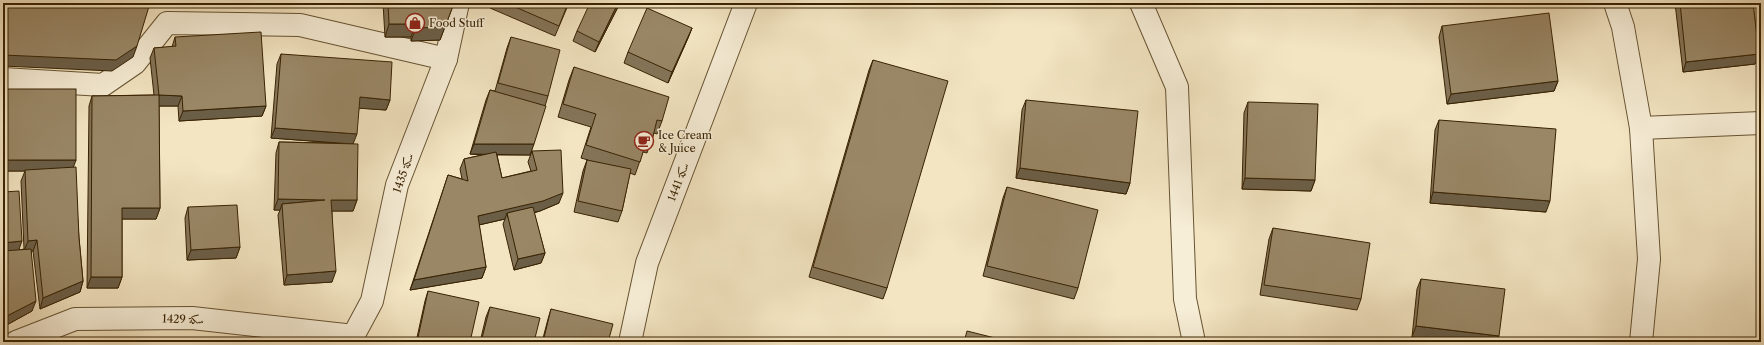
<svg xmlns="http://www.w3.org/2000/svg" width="1764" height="345" font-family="'Libre Caslon Text',Amiri,serif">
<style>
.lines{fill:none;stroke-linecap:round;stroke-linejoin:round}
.minor-casing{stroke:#675332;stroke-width:24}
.minor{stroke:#f7eed7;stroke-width:22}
.wall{fill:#847458;stroke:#382202}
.shaded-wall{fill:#6b5e47;stroke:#382202}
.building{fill:#998766;stroke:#382202}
.labels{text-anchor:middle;stroke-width:3;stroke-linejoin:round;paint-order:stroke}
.poi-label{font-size:11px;fill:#382202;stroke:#f7eed7;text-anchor:start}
.street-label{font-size:11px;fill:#382202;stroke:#f7eed7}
</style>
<rect width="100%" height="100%" fill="#f3e5c2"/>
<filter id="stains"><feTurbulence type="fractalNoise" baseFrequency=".005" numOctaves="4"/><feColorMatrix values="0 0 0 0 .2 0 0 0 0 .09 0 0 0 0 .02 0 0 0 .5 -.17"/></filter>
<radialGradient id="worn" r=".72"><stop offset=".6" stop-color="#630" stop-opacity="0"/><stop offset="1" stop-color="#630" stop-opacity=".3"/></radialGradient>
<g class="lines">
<defs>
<g id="minor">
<path d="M1141,3l36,84 8,212 9,43"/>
<path d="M1615,3l8,24 18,101 8,131 -8,83"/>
<path d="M3,79l100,6 32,-22 32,-40 133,2 146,34"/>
<path d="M1641,128l120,-5"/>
<path d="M16,342l59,-23 117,-1 162,18"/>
<path d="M350,342l22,-41 25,-116 49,-126 12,-56"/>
<path d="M630,342l17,-79 99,-260"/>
</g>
</defs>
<use href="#minor" class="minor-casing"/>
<use href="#minor" class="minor"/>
</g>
<g class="wall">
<path d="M383,3h71l-14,37 -29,1v-4h-26z"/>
<path d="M491,3h78l-14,33 -65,-28z"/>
<path d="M1675,3h78l6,51 -4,10 -72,8z"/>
<path d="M619,5l-24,47 -22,-11 4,-10z"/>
<path d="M1442,26l116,55 -4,10 -107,13 -8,-67z"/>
<path d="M692,28l-4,10 -20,45 -44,-20 4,-11z"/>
<path d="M175,37l91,69 -4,10 -83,5 -1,-15h-19l1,102 -4,11h-34v58l-4,11h-31l2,-182 3,-10 62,-1 -4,-37 4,-10 18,-1z"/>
<path d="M511,37l37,59 -3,10 -15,49h-33l5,23 29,-7 -3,-9 4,-11 27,52 -19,8 -6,2 11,40 -4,10 -27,7 -11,-46 2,-5 -26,6 7,42 -4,11 -72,12 38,-115 14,4 -2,-10 4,-10 18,-4 -12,-1 16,-54 4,-10 5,1 12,-43z"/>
<path d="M281,54l109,46 -4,10 -27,-2 -6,36 4,56 -4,11h-21v71l-48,3 -6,-70 2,-5h-6l2,-57 3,-11 57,1 -65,-5 6,-74z"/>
<path d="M873,60l14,228 -4,11 -74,-22 60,-207z"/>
<path d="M574,67l88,54 -5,13 -3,-1 -7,20 -4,-1 -8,23 -5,-2 -8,38 -4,11 -44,-10 9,-41 4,-11h1l-7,-2 10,-31 -33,-10 11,-37z"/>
<path d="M1026,100l104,83 -4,11 -110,-16 6,-68z"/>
<path d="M1248,102l67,78 -4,11 -69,-2 2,-76z"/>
<path d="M1439,120l107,92 -116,-9 5,-73z"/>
<path d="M74,167l5,71 4,43 -3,11 -40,17 -7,-58h-2l1,60 -29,16v-135l16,58 5,-1 -3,-68 4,-10h-22z"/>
<path d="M1007,187l71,101 -4,11 -91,-23 20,-78z"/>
<path d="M188,207l52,40 -4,11 -49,2 -2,-42z"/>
<path d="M1273,228l88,71 -4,11 -97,-15 9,-56z"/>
<path d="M1421,279l76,63 -85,-5 5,-48z"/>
<path d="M428,291l42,51h-54l9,-41z"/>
<path d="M490,307l44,35h-54l6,-25z"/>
<path d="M551,309l57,33h-66l6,-23z"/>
</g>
<g class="shaded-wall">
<path d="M176,3h60l-61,3z"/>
<path d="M454,3l-14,37 -29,1 5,-13z"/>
<path d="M618,3h1v2l-24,47 4,-10z"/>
<path d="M389,24h27l-5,13h-26z"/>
<path d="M692,28l-4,10 -20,45 4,-11z"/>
<path d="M137,46l-4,11 -21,14 -109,-5v-11z"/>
<path d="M1759,54l-4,10 -72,8 3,-10z"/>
<path d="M1558,81l-4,10 -107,13 4,-10z"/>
<path d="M159,95l23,1 -4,10h-23z"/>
<path d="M360,97l30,3 -4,10 -30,-2z"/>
<path d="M266,106l-4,10 -83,5 4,-10z"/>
<path d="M275,128l82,6 -4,10 -82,-6z"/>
<path d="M474,144h60l-4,11 -60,-1z"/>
<path d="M3,160h73l-4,11h-69z"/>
<path d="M1020,168l110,15 -4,11 -110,-16z"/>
<path d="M1245,178l70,2 -4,11 -69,-2z"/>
<path d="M1433,192l117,9 -4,11 -116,-9z"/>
<path d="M563,193l-4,10 -19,8 -32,7 -1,-5 -2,6 -31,7 4,-10z"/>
<path d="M278,199l47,1 -43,4 -2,6h-6z"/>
<path d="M331,200h26l-4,11h-26z"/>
<path d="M122,208h38l-4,11h-38z"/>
<path d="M37,240l-4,11h-9l4,-10z"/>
<path d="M22,241l-4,11 -15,1v-10z"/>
<path d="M240,247l-4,11 -49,2 4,-10z"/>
<path d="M545,253l-4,10 -27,7 4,-11z"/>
<path d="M486,267l-4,11 -72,12 4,-10z"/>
<path d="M336,271l-4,11 -48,3 3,-10z"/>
<path d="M91,277h31l-4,11h-31z"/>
<path d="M83,281l-3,11 -40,17 3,-11z"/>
<path d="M36,301l-4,10 -29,16v-9z"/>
<path d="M1416,326l83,10 -2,6h-39l-46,-5z"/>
</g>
<g class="building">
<path d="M3,3h50v2l13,-2h84l-13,43 -21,14 -113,-5z"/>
<path d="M388,3h66l-9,24 -29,1v-4h-27z"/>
<path d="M506,3h62l-9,23z"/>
<path d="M590,3h28l-19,39 -22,-11z"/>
<path d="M1680,3h73l6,51 -73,8z"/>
<path d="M647,8l45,20 -20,44 -44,-20z"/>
<path d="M1549,13l9,68 -107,13 -9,-68z"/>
<path d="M261,32l5,74 -83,5 -1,-15 -23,-1 -5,-47 22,-2 -1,-9z"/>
<path d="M511,37l49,13 -12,46 -50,-13z"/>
<path d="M281,54l111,8 -2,38 -30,-3 -3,37 -82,-6z"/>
<path d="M873,60l75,21 -61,207 -74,-21z"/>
<path d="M574,67l95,30 -7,24 -5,-1 -5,20 -5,-1 -7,23 -54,-17 10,-31 -33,-10z"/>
<rect x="3" y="89" width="73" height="71"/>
<path d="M490,90l56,16 -12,38h-60z"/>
<path d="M159,95l1,113h-38v69h-31l1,-181z"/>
<path d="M1026,100l112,11 -8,72 -110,-15z"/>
<path d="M1248,102l70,2 -3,76 -70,-2z"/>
<path d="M1439,120l117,9 -6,72 -117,-9z"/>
<path d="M279,142l79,2 -1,56h-26l5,71 -49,4 -5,-71 43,-4 -47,-1z"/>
<path d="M561,150l2,43 -20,8 -65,15 8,51 -72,13 34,-105 20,6 -4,-22 32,-7 6,26 35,-8 -5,-19z"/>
<path d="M587,160l44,9 -9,42 -44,-10z"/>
<path d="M76,167l3,71 4,43 -40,17 -6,-58 -9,1 -3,-71z"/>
<path d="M1007,187l91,23 -20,78 -91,-22z"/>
<path d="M19,191l3,50 -19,2v-51z"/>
<path d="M237,205l3,42 -49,3 -3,-43z"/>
<path d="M533,207l12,46 -27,6 -11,-46z"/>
<path d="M1273,228l97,15 -9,56 -97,-14z"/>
<path d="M31,249l5,52 -33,17v-67z"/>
<path d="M1421,279l84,10 -6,47 -83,-10z"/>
<path d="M428,291l51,11 -9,40h-53z"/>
<path d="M490,307l50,11 -6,24h-53z"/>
<path d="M551,309l62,15 -5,18h-65z"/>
<path d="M967,331l44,11h-47z"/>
<path d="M173,339l13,3h-14z"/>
</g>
<defs>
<symbol id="shop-ring" viewBox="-11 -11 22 22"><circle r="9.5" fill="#f7eed7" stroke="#8f2418" stroke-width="1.5"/><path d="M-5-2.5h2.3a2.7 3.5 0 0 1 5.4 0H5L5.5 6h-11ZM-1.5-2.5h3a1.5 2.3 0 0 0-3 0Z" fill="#8f2418"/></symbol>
<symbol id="cafe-ring" viewBox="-11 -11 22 22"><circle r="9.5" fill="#f7eed7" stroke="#8f2418" stroke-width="1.5"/><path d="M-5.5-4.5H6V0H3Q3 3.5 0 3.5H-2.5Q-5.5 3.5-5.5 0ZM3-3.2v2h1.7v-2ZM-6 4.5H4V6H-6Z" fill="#8f2418"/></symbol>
</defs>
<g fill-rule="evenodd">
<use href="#shop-ring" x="404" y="12" width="22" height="22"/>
<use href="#cafe-ring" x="633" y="130" width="22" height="22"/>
</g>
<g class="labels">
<g class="poi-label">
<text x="429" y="27">Food Stuff</text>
<text x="658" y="139">Ice Cream<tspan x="658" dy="13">&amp; Juice</tspan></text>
</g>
<g class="street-label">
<text transform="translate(403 173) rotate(-71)" y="4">سكة 1435</text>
<text transform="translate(678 182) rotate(-69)" y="4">سكة 1441</text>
<text transform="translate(183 319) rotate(2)" y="4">سكة 1429</text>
</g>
</g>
<rect width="1764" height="345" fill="none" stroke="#f3e5c2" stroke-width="16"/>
<rect x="4" y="4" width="1756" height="337" fill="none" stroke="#382202" stroke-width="2"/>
<rect x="8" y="8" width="1748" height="329" fill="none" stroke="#382202"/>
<rect width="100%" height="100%" filter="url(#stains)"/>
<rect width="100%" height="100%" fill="url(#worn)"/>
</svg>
